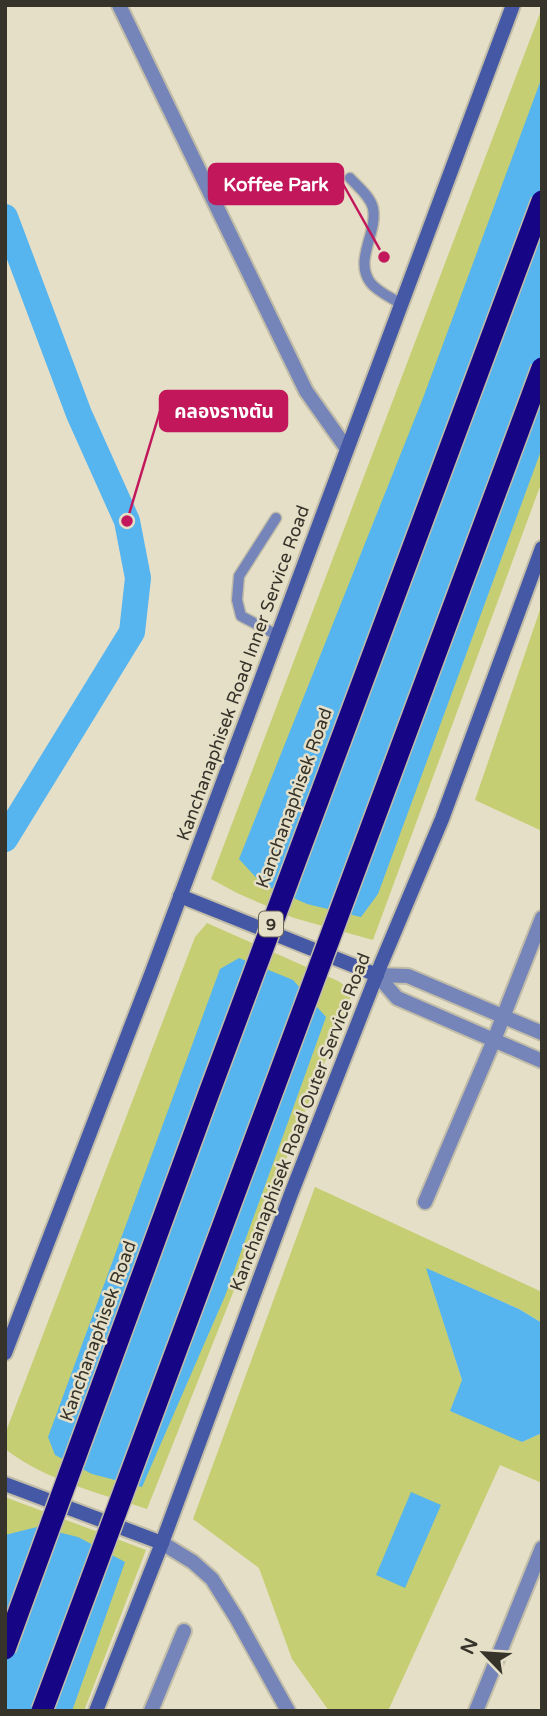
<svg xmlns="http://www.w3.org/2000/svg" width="547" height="1716" font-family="'Varela Round','Noto Sans Thai',sans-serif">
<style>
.green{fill:#c5ce72}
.water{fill:#56b4ef}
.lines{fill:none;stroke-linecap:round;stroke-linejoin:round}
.canal{stroke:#56b4ef;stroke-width:26}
.lane-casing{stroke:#c2bda8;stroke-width:13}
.street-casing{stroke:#c2bda8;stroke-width:18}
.secondary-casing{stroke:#c2bda8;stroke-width:18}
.lane{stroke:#7585ba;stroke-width:10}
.street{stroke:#7585ba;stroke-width:14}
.secondary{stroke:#4558a5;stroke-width:14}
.highway-bridge-casing{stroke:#c2bda8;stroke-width:24;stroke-linecap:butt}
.highway-bridge{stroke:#160584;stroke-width:21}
.labels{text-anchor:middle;stroke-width:5;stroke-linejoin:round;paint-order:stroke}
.shield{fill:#e5dfc7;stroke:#6a6759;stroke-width:2}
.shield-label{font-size:16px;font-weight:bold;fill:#36332a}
.street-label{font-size:18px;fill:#36332a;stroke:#e5dfc7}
.leader{fill:none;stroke:#c2185b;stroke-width:2.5}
.callout-dot{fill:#c2185b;stroke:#e5dfc7;stroke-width:2.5}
.callout{fill:#c2185b;stroke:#c2185b;stroke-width:2.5}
.callout-label{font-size:19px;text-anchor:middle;font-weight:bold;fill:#fff}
</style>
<rect width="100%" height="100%" fill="#e5dfc7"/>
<g class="green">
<path d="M542,8v473l-169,459 -79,-22 -57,-25 -26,-14z"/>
<path d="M542,604v227l-67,-31z"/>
<path d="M207,923l131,58 15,10 -206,518c-48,-16 -102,-29 -142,-60v-15l190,-497z"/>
<path d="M315,1187l227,105v31l-23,-14 -92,-40 35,111 60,62 20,-9v50l-42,-18 -112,246h-59l-37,-52 -33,-91 -66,-49z"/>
<path d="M5,1497l141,53 -62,161h-79z"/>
</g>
<g class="water">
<path d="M542,77v371l-164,446 -17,23 -54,-13 -45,-20 -23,-25 184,-461z"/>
<path d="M239,958l54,22 33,37 -101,279 -83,191 -50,-13 -37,-19 -7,-18 172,-468z"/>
<path d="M426,1268l93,41 23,14v110l-20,9 -72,-31 12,-31z"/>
<path d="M411,1492l30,13 -36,83 -29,-13z"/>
<path d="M37,1527l41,10 47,25 -53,149h-67v-176z"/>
</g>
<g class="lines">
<path class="canal" d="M5,217l74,197 48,107 11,57 -6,54 -127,207"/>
<defs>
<g id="lane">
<path d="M350,178c8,9 20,18 23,30 5,25 -19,51 -3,74 6,9 22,16 31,22"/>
<path d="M276,518l-37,58 -2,24 4,16 36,19"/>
</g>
<g id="street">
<path d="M119,5l187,386 41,58"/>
<path d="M377,975l20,23 145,63"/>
<path d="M377,975l31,1 134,57"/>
<path d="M425,1202l69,-162 48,-122"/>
<path d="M162,1543l31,19 19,17 25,40 51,92"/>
<path d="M151,1711l33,-80"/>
<path d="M476,1711l66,-163"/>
</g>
<g id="secondary">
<path d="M180,896l197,79"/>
<path d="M5,1353l147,-381 361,-967"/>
<path d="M5,1484l157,59"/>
<path d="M96,1711l66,-168 129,-349 90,-230 61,-145 100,-271"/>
</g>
</defs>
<use href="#lane" class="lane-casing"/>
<use href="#street" class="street-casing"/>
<use href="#secondary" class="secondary-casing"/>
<use href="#lane" class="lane"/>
<use href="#street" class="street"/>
<use href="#secondary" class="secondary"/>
<defs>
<g id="highway-bridge">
<path d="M5,1649l204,-556 333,-892"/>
<path d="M42,1711l500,-1343"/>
</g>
</defs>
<use href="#highway-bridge" class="highway-bridge-casing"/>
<use href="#highway-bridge" class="highway-bridge"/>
</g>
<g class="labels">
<rect class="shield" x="259" y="911.5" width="24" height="25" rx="5"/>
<g class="shield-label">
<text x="271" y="930">9</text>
</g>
<g class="street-label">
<text transform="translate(243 673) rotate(-70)" y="6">Kanchanaphisek Road Inner Service Road</text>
<text transform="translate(294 798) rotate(-70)" y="6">Kanchanaphisek Road</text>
<text transform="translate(300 1122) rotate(-69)" y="6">Kanchanaphisek Road Outer Service Road</text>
<text transform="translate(98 1331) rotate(-70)" y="6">Kanchanaphisek Road</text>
</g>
</g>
<path class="leader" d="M384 257L343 184M127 521L160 411"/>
<g class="callout-dot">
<circle cx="384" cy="257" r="7"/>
<circle cx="127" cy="521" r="7"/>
</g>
<g class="callout">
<rect x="209" y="164" width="134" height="40" rx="7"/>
<rect x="160" y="391" width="127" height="40" rx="7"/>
</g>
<g class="callout-label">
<text x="276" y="191">Koffee Park</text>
<text x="224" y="418">คลองรางตัน</text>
</g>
<rect width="547" height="1716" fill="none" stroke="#36332a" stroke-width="14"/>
<g transform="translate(484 1653) rotate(295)" stroke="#e5dfc7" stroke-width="5" paint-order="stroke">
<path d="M0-5L12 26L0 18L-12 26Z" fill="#36332a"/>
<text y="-10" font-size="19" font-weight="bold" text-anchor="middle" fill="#36332a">N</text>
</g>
</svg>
